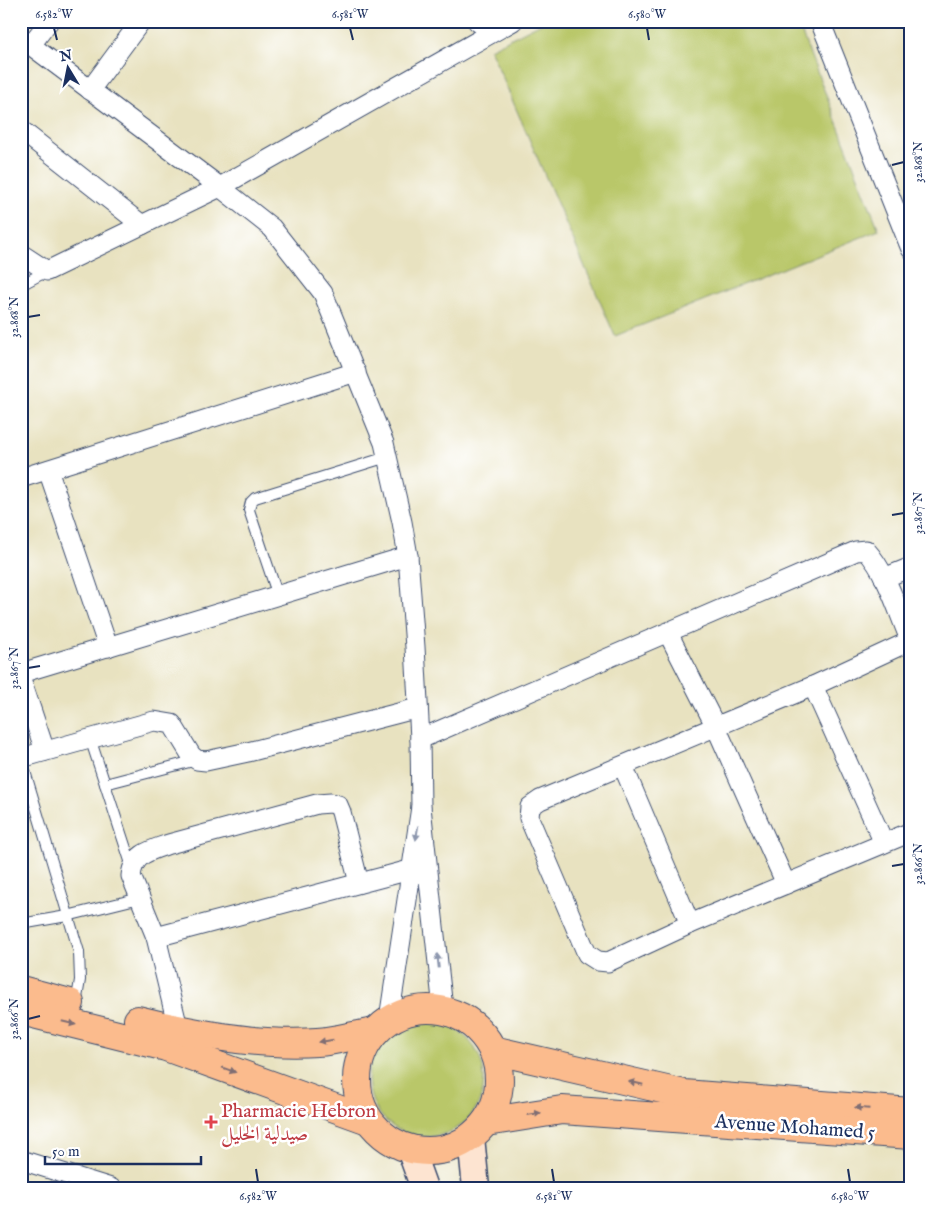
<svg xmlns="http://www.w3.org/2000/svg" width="932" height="1209" font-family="'IM FELL English',Amiri,serif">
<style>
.green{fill:#b9c769;stroke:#6a7b64}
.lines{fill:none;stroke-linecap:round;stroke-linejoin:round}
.service-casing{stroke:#3a4a6d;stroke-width:12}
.minor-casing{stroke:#3a4a6d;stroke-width:21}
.secondary-casing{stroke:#3a4a6d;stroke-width:29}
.primary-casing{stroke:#3a4a6d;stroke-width:30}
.service{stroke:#fff;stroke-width:10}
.minor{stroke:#fff;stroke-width:19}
.secondary{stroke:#fde4d1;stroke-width:26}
.primary{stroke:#fbbb8d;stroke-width:28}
.oneway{fill:#8d97ae}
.oneway2{fill:#806e73}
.ticks{fill:none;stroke:#1b2f5e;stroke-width:2}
.health-dot{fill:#e0444e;stroke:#fff;stroke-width:2}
.labels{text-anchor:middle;stroke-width:5;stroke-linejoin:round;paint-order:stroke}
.health-label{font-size:20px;fill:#be3a42;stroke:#fff;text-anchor:start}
.street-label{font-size:20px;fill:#1b2f5e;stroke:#fff}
.neatline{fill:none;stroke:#1b2f5e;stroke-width:2}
.ticks-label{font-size:12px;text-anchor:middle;fill:#1b2f5e}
</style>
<rect width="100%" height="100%" fill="#fff"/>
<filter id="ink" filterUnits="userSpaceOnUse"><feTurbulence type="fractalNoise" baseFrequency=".02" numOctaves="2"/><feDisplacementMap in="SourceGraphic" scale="10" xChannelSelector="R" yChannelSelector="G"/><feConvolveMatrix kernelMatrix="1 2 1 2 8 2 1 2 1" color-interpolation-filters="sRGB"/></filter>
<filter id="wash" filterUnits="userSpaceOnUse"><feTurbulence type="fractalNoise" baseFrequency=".0096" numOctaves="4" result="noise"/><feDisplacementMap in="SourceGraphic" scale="20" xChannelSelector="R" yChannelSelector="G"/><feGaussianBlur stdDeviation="1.12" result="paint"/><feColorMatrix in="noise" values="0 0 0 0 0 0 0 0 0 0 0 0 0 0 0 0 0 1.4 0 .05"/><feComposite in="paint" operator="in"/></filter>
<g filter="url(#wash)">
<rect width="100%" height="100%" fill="#e8e2c0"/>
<g class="green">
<path d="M545,21h252l82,209 -264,106 -125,-287z"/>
<circle cx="426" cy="1079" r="58"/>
</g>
</g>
<g filter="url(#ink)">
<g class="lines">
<defs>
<g id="service">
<path d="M21,285l26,-14"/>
<path d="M278,596l-29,-86 2,-8 4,-4 132,-41"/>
<path d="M90,738l42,129"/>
<path d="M21,758l58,194 1,28 -4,24"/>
<path d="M105,784l92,-24"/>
<path d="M21,924l46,-8 73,-18"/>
</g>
<g id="minor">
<path d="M477,21l15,11"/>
<path d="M820,21l91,228"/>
<path d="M21,38l199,149 52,41 51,65 61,150 18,79 6,34 7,91 5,92 1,68"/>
<path d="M31,45l18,-24"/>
<path d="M90,90l51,-69"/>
<path d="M21,130l121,95"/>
<path d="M21,254l26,17 173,-84 293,-166"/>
<path d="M48,470l60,177"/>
<path d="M21,478l335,-106"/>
<path d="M884,578l27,-11"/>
<path d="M668,633l48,94 70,157"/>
<path d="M910,641l-97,45 -273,114 -10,7 -1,11 58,136 11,7 10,1 82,-38 221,-92"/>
<path d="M21,673l387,-117"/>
<path d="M21,679l24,72"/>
<path d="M813,686l71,157"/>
<path d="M420,739l436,-188 10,-1c22,24 32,62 45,92"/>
<path d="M21,758l133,-37 18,3 19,31 6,5 9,1 42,-9 170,-44"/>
<path d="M623,766l67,158"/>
<path d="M156,937l265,-70"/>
<path d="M389,1019l32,-212 22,202"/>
<path d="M181,1040l-25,-103 -25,-61c2,-22 20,-26 38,-32l148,-40 14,-1 7,2 3,7 18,71"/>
<path d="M21,1160l90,28"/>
</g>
<g id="secondary">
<path d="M471,1137l5,51"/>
<path d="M410,1149l14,39"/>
</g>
<g id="primary">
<path d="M21,990l49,13"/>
<circle cx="428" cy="1080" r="71"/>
<path d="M21,1011l145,36 202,73"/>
<path d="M138,1020c56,14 121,26 179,22 19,-1 38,-7 57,-10"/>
<path d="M493,1050l191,44 227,18"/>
<path d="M486,1122l76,-12 349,25"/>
</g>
</defs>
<use href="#service" class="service-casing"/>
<use href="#minor" class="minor-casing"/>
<use href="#secondary" class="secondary-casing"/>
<use href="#primary" class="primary-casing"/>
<use href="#service" class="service"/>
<use href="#minor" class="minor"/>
<use href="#secondary" class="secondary"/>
<use href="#primary" class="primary"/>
</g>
<defs><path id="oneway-solid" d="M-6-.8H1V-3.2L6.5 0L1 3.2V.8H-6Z" transform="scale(1.25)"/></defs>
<g class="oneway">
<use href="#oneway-solid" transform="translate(417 833) rotate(99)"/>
<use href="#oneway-solid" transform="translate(438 961) rotate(-96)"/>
</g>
<g class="oneway2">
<use href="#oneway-solid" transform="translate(69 1023) rotate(14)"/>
<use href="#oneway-solid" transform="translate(326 1041) rotate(171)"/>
<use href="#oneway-solid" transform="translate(229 1070) rotate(20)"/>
<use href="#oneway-solid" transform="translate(636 1083) rotate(-167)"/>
<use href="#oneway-solid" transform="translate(862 1108) rotate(-175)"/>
<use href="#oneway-solid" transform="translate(534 1114) rotate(-8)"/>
</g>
</g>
<path class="ticks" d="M54,28l3,12M350,28l3,12M647,28l2,12M892,165l12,-3M28,317l12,-2M892,515l12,-2M28,668l12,-2M892,866l12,-2M28,1019l12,-3M256,1169l2,13M552,1169l2,13M848,1169l2,13"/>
<path class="health-dot" d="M208.5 1114.5h5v5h5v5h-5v5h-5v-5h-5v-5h5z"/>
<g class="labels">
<g class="health-label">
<text x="221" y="1117">Pharmacie Hebron<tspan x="221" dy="23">صيدلية الخليل</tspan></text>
</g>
<g class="street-label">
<text transform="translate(795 1126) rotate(4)" y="7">Avenue Mohamed 5</text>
</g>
</g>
<rect width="932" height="1209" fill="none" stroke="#fff" stroke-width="55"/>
<g transform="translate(68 68) rotate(350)" stroke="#ffffff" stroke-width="4" paint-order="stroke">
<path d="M0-4L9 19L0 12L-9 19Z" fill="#1b2f5e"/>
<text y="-8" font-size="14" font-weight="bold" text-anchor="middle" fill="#1b2f5e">N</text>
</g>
<path d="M45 1156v8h156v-8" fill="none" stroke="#1b2f5e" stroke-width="2.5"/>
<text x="52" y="1156" font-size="15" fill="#1b2f5e" stroke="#ffffff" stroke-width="4" paint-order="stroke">50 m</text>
<rect x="28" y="28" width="876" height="1154" class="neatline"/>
<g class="ticks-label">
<text x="54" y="18">6.582°W</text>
<text x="350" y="18">6.581°W</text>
<text x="647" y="18">6.580°W</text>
<text transform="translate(918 162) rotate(-90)" y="4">32.868°N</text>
<text transform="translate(14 317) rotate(-90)" y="4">32.868°N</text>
<text transform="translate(918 513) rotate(-90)" y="4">32.867°N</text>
<text transform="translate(14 668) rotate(-90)" y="4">32.867°N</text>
<text transform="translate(918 864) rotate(-90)" y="4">32.866°N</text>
<text transform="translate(14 1019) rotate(-90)" y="4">32.866°N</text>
<text x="258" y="1200">6.582°W</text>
<text x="554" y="1200">6.581°W</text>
<text x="850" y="1200">6.580°W</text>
</g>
</svg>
